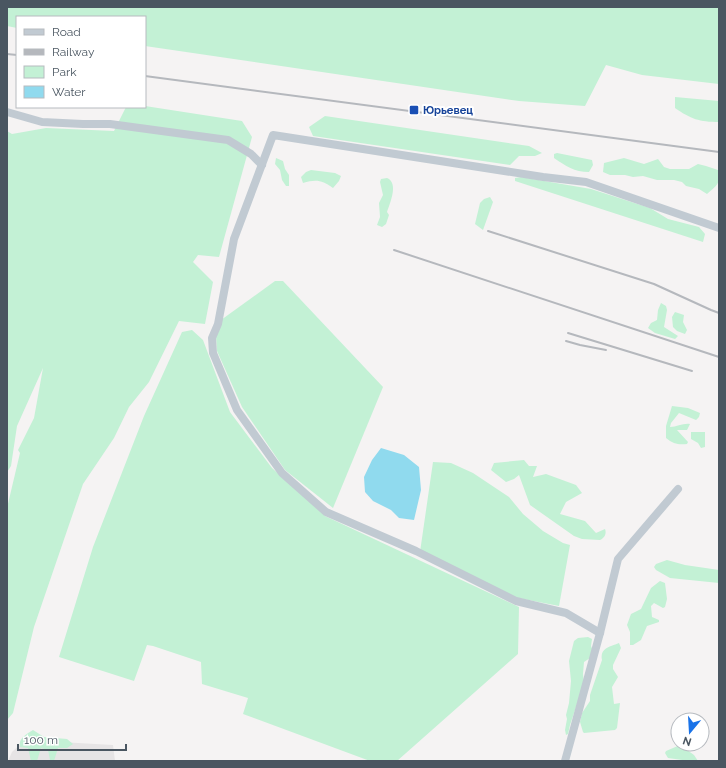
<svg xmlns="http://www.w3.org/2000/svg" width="726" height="768" font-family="Raleway,sans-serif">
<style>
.education{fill:#e6e4e5}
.green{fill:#c3f1d5}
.water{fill:#90daee}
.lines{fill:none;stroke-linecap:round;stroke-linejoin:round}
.street{stroke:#c1cad2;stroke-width:8}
.rail{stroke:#b5b8bd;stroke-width:2}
.transit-dot{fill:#1a4fb4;stroke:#fff;stroke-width:1.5}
.labels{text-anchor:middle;stroke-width:4;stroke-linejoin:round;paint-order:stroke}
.transit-label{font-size:11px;font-weight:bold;fill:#164399;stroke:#fff;text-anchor:start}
</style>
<rect width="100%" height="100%" fill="#f5f3f3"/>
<path class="education" d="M25,740l88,5 2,16h-107l4,-9z"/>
<g class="green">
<path d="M7,7h712v77l-77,-9 -36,-10 -21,41 -66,-5 -374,-55v-29h-128v11l-10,-2z"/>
<path d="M675,97l44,4v21c-20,0 -28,-3 -44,-14z"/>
<path d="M145,106l97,15 10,16 -33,120 -21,-2 -5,7 20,20 -8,42 -26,-3 -30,61 -20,25 -15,31 -31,46 -49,143 -21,86 -6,7v-212l13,-55 -2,-3 16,-32 9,-50 -26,58 -6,40 -4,6v-341l5,3 34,-6 68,3 12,-24h19z"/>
<path d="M325,116l204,30 13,7 -7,3h-16l-9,9 -197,-29 -4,-9z"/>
<path d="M557,153l35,7 1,5 -4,7c-15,0 -23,-6 -35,-14v-4z"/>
<path d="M276,158l7,3 2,8 4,6v11h-3l-4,-6 -2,-10 -5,-6z"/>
<path d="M624,158l20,6 14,-5 6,8 6,2h19l9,-5 8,2 12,4c3,14 -1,15 -11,24l-8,-5 -13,-3 -4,-4 -8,-2h-17l-14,-4 -10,1 -8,-2h-15l-7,-3 1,-9z"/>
<path d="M311,170l24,3 6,3 -2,5 -6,7c-11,-8 -17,-9 -30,-5l-2,-6 5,-5z"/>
<path d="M521,177l70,12 59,19 18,11 31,8 6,7 -2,8 -188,-61v-3z"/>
<path d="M387,178c12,5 3,25 0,34l2,3 -3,9 -4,3 -5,-2 3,-8 -1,-14 4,-8 -3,-13 1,-3z"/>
<path d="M490,197l3,5 -10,28 -8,-6 5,-21 4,-4z"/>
<path d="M275,281h8l100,106 -50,121 -48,-38 -43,-63 -25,-56 -1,-14 5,-17z"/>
<path d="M661,303l5,3 1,4 -3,17 14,9 -3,3 -20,-6 -7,-5 3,-5 6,-3 1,-10z"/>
<path d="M675,312l9,3 -1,7 4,8 -2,4 -8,-3 -4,-4 -1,-10z"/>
<path d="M192,330l11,10 27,72 42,56 53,48 194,91 -1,47 -121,107h-27l-127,-47 5,-16 -46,-14 -1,-22 -48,-16 -6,-1 -13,36 -75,-24 34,-110 51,-131 38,-84z"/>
<path d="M672,406l16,2 12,5 -1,4 -3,3 -17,-7 -8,10 -1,4c7,0 13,-4 20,-3l-3,6h-10l11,12 -1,2c-8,1 -14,0 -21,-6v-12z"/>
<path d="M691,432h14v15l-4,1 -3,-5 -7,-4z"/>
<path d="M524,460l5,6h8l-4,11 13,-3 30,11 6,8 -16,9 -6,12 25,7 11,12 9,-4c2,5 -1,9 -5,11l-18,-1 -8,-3 -44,-31 -11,-30 -5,4 -8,3 -15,-12 3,-7z"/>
<path d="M433,462l18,1 22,10 36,24 14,17 20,17 20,12 7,2 -11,61 -46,-9 -93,-45z"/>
<path d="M667,560l18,5 34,5v13l-49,-5 -14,-8 -2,-3 2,-3z"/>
<path d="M660,581l5,2 2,16 -2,8 -2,1 -9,-5 -3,3 1,11 7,3v2l-12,4 -6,14 -8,5h-3v-13l-3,-7 4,-11 10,-5 10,-21z"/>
<path d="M588,637l4,2 -1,7 2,5 -3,7 -6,4 -1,12 1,9 -14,42 -2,9 -2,1 -1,-5 2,-11 -1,-4 3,-12 2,-22 -2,-20 5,-20 4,-3z"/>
<path d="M619,643l2,5 -8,17v4l5,8 -6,10 2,17 6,-1 -3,25 -2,2 -31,3 -1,-1 -3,-10 2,-9 8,-12v-6l12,-35c-2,-12 7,-13 17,-17z"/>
<path d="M33,730l11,7 23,2 6,5 -6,4h-9l-4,13h-3l-1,-1 -2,-10 -7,-2 -4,13h-6l-3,-13 -8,-1c-2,-9 7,-13 13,-17z"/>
<path d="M680,745l14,10 4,6h-15l-1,-1 -14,-2 -3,-5 1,-2z"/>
</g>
<path class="water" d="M381,448l23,7 15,12 2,23 -7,30 -15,-2 -8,-8 -18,-9 -8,-9 -1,-15 8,-17z"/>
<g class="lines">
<g class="street">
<path d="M7,112l35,10 41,2h27l118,16 23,14 11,11"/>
<path d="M600,633l-34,-20 -50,-12 -100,-50 -90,-39 -44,-39 -45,-63 -24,-57 -1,-15 6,-14 16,-85 39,-104 270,42 43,5 133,46"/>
<path d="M565,761l35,-128 18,-74 60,-70"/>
</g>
<g class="rail">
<path d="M7,54l10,1"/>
<path d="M145,76l574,76"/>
<path d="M488,231l166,53 57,26 8,3"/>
<path d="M394,250l325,107"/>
<path d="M568,333l124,38"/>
<path d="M566,341l14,4 26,5"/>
</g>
</g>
<rect class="transit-dot" x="409" y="105" width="10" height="10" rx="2"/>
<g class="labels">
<g class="transit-label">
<text x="423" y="114">Юрьевец</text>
</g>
</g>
<rect width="726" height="768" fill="none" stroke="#4a5661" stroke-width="16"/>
<rect x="16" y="16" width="130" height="92" fill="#ffffff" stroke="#b7bbc0"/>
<rect x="24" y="29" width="20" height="6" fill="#c1cad2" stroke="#b7bbc0"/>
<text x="52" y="36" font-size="12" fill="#4a5661">Road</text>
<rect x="24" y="49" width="20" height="6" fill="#b5b8bd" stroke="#b7bbc0"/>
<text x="52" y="56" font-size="12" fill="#4a5661">Railway</text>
<rect x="24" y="66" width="20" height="12" fill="#c3f1d5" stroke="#b7bbc0"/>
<text x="52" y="76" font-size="12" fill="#4a5661">Park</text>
<rect x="24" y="86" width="20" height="12" fill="#90daee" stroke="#b7bbc0"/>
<text x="52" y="96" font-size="12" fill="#4a5661">Water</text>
<g transform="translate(690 732) rotate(198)"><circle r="19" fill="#ffffff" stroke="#b7bbc0"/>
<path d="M0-3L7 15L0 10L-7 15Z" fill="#1a73e8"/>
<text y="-6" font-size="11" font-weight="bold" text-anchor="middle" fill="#4a5661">N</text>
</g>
<path d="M18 744v6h108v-6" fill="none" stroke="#4a5661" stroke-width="2"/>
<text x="24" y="744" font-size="12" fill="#4a5661" stroke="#ffffff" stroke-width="3" paint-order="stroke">100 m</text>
</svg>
